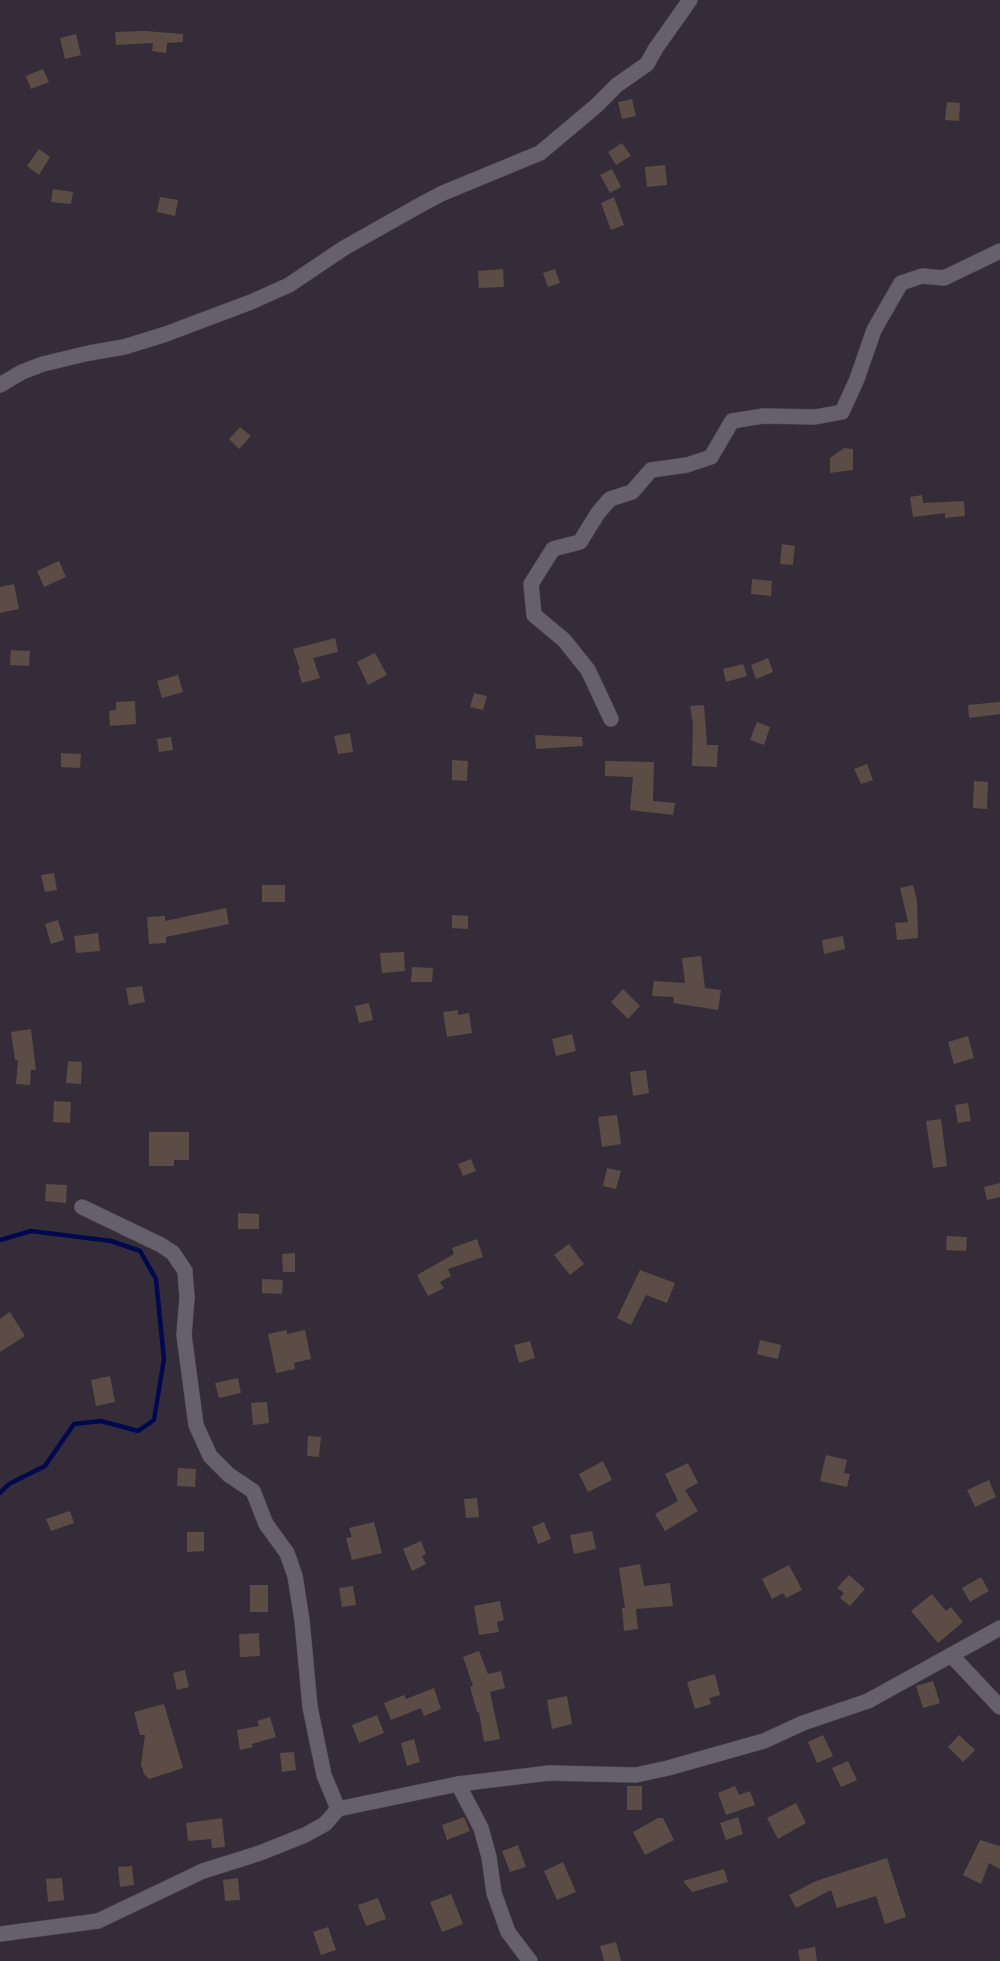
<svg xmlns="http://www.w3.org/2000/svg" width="1000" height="1961" font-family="'Public Sans',sans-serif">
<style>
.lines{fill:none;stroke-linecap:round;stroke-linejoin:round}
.stream{stroke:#00094e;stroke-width:4.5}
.building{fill:#5b4c45}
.street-casing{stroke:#4f4953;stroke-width:16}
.street{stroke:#665f6c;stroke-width:15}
</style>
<rect width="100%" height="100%" fill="#342d39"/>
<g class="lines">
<path class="stream" d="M0,1240l31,-9 80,10 29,10 16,28 8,80 -10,61 -16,11 -37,-10 -27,3 -29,42 -36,18 -9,9"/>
</g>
<g class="building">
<path d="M145,31l38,3v8l-16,1 -1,10 -14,-2 1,-8 -37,2 -1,-13z"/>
<path d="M76,34l5,21 -16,4 -5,-21z"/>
<path d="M43,69l6,13 -18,7 -5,-13z"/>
<path d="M632,99l4,17 -14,3 -4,-17z"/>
<path d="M947,102l13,1 -1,18 -14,-1z"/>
<path d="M622,143l9,13 -15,9 -8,-13z"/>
<path d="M39,149l11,8 -11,18 -12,-9z"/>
<path d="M665,165l2,20 -20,2 -2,-20z"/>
<path d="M612,169l9,18 -11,6 -10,-18z"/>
<path d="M53,189l20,3 -2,12 -20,-2z"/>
<path d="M160,197l18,3 -3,16 -18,-4z"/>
<path d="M614,197l10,28 -13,5 -10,-27z"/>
<path d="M503,269l1,18 -25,1 -1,-17z"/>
<path d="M555,269l5,14 -12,4 -5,-14z"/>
<path d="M240,427l11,9 -12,13 -10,-10z"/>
<path d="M844,448l9,1v21l-23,3v-15z"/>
<path d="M922,495l1,8 41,-2 1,15 -20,2v-5l-32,4 -3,-20z"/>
<path d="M782,544l13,2 -2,19 -13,-1z"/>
<path d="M59,561l7,16 -22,10 -7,-16z"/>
<path d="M752,579l20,2 -1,15 -20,-2z"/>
<path d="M14,584l5,25 -19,4v-26z"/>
<path d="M335,638l3,14 -25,6 7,20 -18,5 -4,-13h2l-7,-21z"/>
<path d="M11,650l19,1 -1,15 -19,-1z"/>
<path d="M375,653l12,22 -19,10 -11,-23z"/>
<path d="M768,658l5,14 -17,7 -5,-14z"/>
<path d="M743,664l4,12 -21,6 -3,-13z"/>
<path d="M178,675l5,17 -21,6 -5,-17z"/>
<path d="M474,693l13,3 -4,14 -13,-3z"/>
<path d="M135,701l1,23 -26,2 -1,-15 7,-1v-8z"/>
<path d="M1000,702v12l-31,4 -1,-13z"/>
<path d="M704,705l3,40h11l-1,22 -25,-1 1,-42 -3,-18z"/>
<path d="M757,722l13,5 -6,18 -14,-5z"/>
<path d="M350,733l3,19 -15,2 -4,-18z"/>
<path d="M535,735l47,2 1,9 -47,3z"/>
<path d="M171,737l2,13 -14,2 -2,-13z"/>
<path d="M61,753l20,1 -1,14 -19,-1z"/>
<path d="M452,760l16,1 -1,20 -15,-1z"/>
<path d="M605,761l49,1 -1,39 22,2 -2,12 -43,-5 3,-33 -28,-1z"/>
<path d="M867,764l6,16 -12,4 -7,-15z"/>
<path d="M974,781l14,1 -1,27 -14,-1z"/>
<path d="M54,873l3,17 -12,2 -4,-17z"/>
<rect x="262" y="885" width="23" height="17"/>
<path d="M913,885l4,15 1,38 -21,2 -2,-17 13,-1 -8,-34z"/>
<path d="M226,908l3,16 -63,13v6l-17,1 -2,-27 18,-1v5z"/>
<path d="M452,915l16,1v13l-16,-1z"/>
<path d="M58,920l6,20 -13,4 -6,-20z"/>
<path d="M98,933l2,18 -24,2 -2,-17z"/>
<path d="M843,936l2,13 -21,5 -2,-14z"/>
<path d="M404,952l1,19 -23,2 -2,-20z"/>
<path d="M701,956l4,32 16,2 -3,20 -45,-7 1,-6 -22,-1 2,-15 31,2 -3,-25z"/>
<path d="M412,967l21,1 -1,14h-21z"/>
<path d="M142,986l3,16 -16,3 -3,-17z"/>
<path d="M623,989l17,17 -12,13 -17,-17z"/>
<path d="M369,1003l4,17 -14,3 -4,-17z"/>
<path d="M458,1010v5l11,-2 3,20 -25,4 -4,-25z"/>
<path d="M31,1029l5,41h-5l-1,15 -14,-1 2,-24h-3l-4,-28z"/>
<path d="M572,1034l4,17 -20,5 -4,-17z"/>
<path d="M968,1036l6,22 -20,6 -6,-22z"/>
<path d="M68,1061l14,1 -1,22 -15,-1z"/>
<path d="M646,1070l3,23 -16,3 -3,-24z"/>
<path d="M54,1101l17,1 -1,21 -17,-1z"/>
<path d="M968,1103l3,18 -13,2 -3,-18z"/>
<path d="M617,1115l4,29 -19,3 -4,-30z"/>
<path d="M941,1119l6,47 -14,2 -7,-47z"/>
<path d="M149,1132h40v28h-15v6h-25z"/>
<path d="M471,1159l5,12 -13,5 -5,-12z"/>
<path d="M607,1168l14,3 -5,18 -13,-3z"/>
<path d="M1000,1183v14l-13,3 -3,-13z"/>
<path d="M46,1184l21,1 -1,18 -21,-2z"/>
<path d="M238,1213l21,1v15h-21z"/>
<path d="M947,1236l20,1 -1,14 -20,-1z"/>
<path d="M477,1239l6,18 -35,12 3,7 -11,6 4,6 -16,8 -11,-21 37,-21 -2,-6z"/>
<path d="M569,1244l15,20 -14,11 -16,-20z"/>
<path d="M295,1253v19h-12l-1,-18z"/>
<path d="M640,1270l35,13 -8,20 -21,-8 -15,30 -14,-7z"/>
<path d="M262,1279l21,1 -1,14 -20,-1z"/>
<path d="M10,1312l15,24 -25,16v-33z"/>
<path d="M287,1330v4l18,-4 6,29 -17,4 1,6 -19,4 -8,-39z"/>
<path d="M760,1340l21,5 -3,14 -21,-5z"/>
<path d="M530,1341l5,17 -16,5 -5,-18z"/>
<path d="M110,1376l5,26 -19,4 -5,-26z"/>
<path d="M238,1378l3,15 -22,5 -4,-15z"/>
<path d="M267,1402l2,21 -16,2 -2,-22z"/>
<path d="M308,1436l13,1 -2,20 -12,-1z"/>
<path d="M826,1455l21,5 -3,13 6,1 -3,13 -27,-6z"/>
<path d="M603,1461l9,19 -24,12 -9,-18z"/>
<path d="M688,1463l10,20 -13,7 13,21 -33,20 -10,-17 23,-13 -13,-27z"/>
<path d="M178,1468l18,1 -1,18 -18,-1z"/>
<path d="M989,1480l7,17 -21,10 -8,-17z"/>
<path d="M477,1498l2,19 -13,1 -2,-19z"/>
<path d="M70,1511l4,12 -23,8 -5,-12z"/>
<path d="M374,1522l8,31 -30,7 -6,-22 6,-1 -3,-9z"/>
<path d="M544,1522l7,17 -13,5 -6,-17z"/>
<path d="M592,1531l4,18 -22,5 -4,-19z"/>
<path d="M187,1532h17v19l-17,1z"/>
<path d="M421,1541l5,13 -4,2 4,8 -14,7 -9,-22z"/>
<path d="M640,1564l4,22 26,-3 3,23 -37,3 2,20 -14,2 -2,-23h3l-6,-40z"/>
<path d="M789,1565l13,25 -16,8 -3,-5 -11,6 -10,-20z"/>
<path d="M849,1575l16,14 -15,17 -10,-8 4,-5 -7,-5z"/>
<path d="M981,1577l8,14 -19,11 -8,-14z"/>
<rect x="250" y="1585" width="18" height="27"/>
<path d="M353,1586l3,19 -14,2 -3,-19z"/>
<path d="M932,1594l14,17 5,-4 12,15 -25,21 -27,-32z"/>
<path d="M500,1601l4,19 -7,2 2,10 -20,3 -5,-29z"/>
<path d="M259,1633l1,23 -20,1 -1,-23z"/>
<path d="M479,1651l9,23 13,-3 4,17 -15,4 10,47 -16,3 -5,-30h-2l-7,-25 3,-1 -10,-29z"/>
<path d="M185,1670l4,17 -12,3 -4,-17z"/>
<path d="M715,1674l5,21 -11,3 2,6 -16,5 -8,-27z"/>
<path d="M933,1681l7,22 -17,5 -7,-22z"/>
<path d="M434,1688l7,21 -17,7 -3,-8 -30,12 -7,-17 20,-8 2,4z"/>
<path d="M567,1696l5,28 -20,5 -5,-29z"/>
<path d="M164,1704l19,64 -34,11 -5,-5 -3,-10 4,-29h-5l-6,-23z"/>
<path d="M377,1715l7,18 -25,10 -7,-18z"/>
<path d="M270,1717l6,20 -24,7 1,3 -13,3 -3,-20 22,-4 -2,-5z"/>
<path d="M823,1735l10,21 -16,7 -9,-21z"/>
<path d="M959,1735l16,15 -12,12 -15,-15z"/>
<path d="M414,1739l6,23 -13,4 -6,-23z"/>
<path d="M294,1752l2,18 -14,2 -2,-19z"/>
<path d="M848,1761l9,19 -16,7 -9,-19z"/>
<rect x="627" y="1786" width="15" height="24"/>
<path d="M735,1786l4,9 11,-4 5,14 -29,10 -8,-22z"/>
<path d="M796,1803l10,20 -28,16 -11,-21z"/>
<path d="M464,1817l6,14 -23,9 -5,-15z"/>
<path d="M738,1817l5,17 -17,6 -6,-17z"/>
<path d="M222,1818l3,29 -13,1 -1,-9 -23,2 -2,-18z"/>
<path d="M658,1818h5l11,22 -29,15 -12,-23z"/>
<path d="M980,1840l20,6v23l-11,-6 -8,21 -18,-9z"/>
<path d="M518,1845l8,22 -16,5 -8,-21z"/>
<path d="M887,1858l19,59 -21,7 -9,-28 -39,12 -6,-18 -35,18 -7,-13 27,-14z"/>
<path d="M563,1862l13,30 -19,8 -13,-29z"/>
<path d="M132,1866l2,19 -14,2 -2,-20z"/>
<path d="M724,1869l4,13 -36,10 -9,-11z"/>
<path d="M62,1878l2,22 -16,2 -2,-23z"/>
<path d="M238,1878l2,22 -15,1 -2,-21z"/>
<path d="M451,1894l12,30 -21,8 -12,-30z"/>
<path d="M378,1898l8,21 -20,7 -8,-21z"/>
<path d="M328,1927l8,23 -15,5 -8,-23z"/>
<path d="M616,1942l5,19h-17l-4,-15z"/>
<path d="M815,1947l2,14h-17l-2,-11z"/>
</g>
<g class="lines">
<defs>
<g id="street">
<path d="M0,385l22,-13 21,-8 46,-11 35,-6 42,-13 85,-32 38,-17 55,-37 78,-44 21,-11 97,-40 56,-47 21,-21 30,-21 9,-16 34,-48"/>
<path d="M611,719l-23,-49 -24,-30 -30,-25 -3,-31 22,-35 27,-7 18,-29 12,-14 22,-7 19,-22 36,-5 24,-8 21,-36 32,-5 51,1 27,-5 15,-33 17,-49 27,-47 21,-7 22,2 56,-27"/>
<path d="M82,1207l79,38 12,8 12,18 2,27 -3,37 12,90 14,31 19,19 24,16 13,33 21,29 8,23 7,44 8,87 14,68 14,34 120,-25 91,-11 87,2 32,-7 96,-27 39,-18 65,-22 132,-73"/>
<path d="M951,1655l49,52"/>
<path d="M458,1784l23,44 8,29 5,36 14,39 22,29"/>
<path d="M0,1934l98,-13 105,-50 57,-18 45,-18 20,-11 13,-15"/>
</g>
</defs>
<use href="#street" class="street-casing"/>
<use href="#street" class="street"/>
</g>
</svg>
